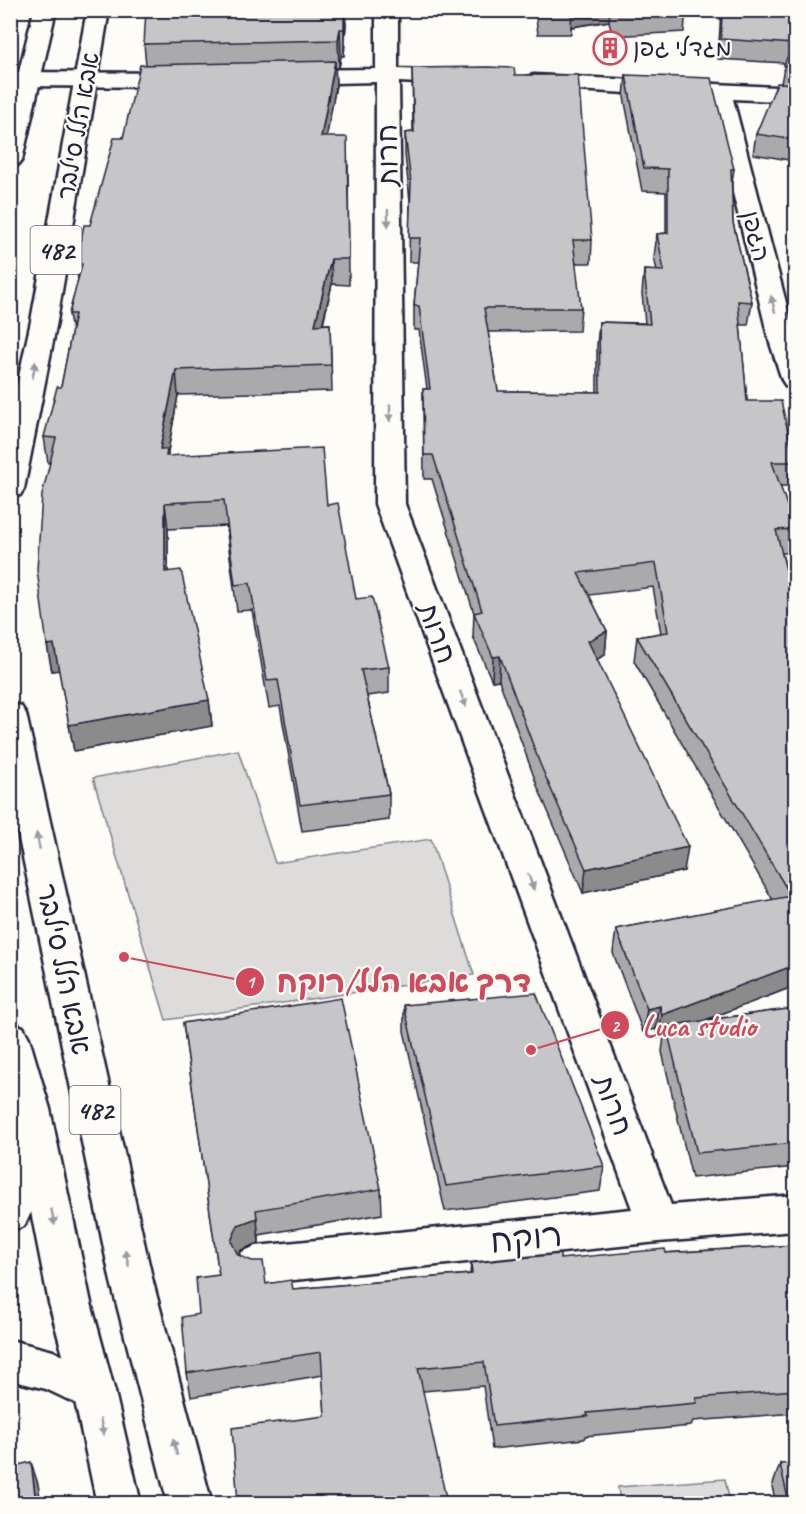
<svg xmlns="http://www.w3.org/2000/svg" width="806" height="1514" font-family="Caveat,'Playpen Sans Hebrew',sans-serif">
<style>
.green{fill:#dddcdb;stroke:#807f8b;stroke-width:1.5}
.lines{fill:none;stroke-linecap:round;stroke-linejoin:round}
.street-casing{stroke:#22223b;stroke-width:5}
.secondary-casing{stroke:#22223b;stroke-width:5}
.primary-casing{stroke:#22223b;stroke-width:5}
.street{fill:#fdfcf7;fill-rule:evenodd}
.secondary{fill:#fdfcf7;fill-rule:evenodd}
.primary{fill:#fdfcf7;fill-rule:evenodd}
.wall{fill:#aaaaac;stroke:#22223b;stroke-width:1.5}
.shaded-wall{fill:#8b8b8c;stroke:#22223b;stroke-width:1.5}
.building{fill:#c6c6c8;stroke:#22223b;stroke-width:1.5}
.oneway{fill:#9a9aa2}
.labels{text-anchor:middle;stroke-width:4.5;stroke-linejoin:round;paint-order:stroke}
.far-poi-label{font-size:24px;fill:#22223b;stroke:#fdfcf7;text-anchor:start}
.far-street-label{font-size:24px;fill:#22223b;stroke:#fdfcf7}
.shield{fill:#fdfcf7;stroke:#646373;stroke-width:1.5}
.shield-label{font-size:27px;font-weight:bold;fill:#22223b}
.street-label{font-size:28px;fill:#22223b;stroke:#fdfcf7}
.near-street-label{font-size:33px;fill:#22223b;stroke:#fdfcf7}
.leader{fill:none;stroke:#d1495b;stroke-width:2}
.callout-dot{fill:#d1495b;stroke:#fdfcf7;stroke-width:2}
.mark-label{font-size:18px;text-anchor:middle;font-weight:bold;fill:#fff}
.callout-label{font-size:30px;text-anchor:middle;font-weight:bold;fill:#d1495b;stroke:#fdfcf7;stroke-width:4.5;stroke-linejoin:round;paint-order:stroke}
</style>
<rect width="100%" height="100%" fill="#fdfcf7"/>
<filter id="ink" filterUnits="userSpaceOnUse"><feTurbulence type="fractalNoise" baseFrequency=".0167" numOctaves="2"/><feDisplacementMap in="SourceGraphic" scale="12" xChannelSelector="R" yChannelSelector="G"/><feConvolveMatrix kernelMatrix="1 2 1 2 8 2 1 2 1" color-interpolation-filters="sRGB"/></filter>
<g filter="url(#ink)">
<g class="green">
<path d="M238,750l37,113 156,-24 43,136 -308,45 -73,-242z"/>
<path d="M725,1479l5,24h-110l-2,-16z"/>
</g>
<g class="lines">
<defs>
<g id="street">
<path d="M376,10h22v59l58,2 8,2 3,5 -3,5 -8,2 -57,-3 6,422 266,701 125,-10v36l-138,11 -402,42 -14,-6 -6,-13 6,-13 14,-6 376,-37 -257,-705 1,-422 -85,2 -8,-2 -3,-5 3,-5 8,-2 85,-1z"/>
<path d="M10,72l170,1 8,2 3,5 -3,5 -8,2 -170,-1z"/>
<path d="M534,75l262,13v14l-63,-3 63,242v47l-10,-2 -4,-6 -14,-43 -58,-239 -184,-11 -3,-5 3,-5z"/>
</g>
<g id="secondary">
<path d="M29,1115l14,5c15,32 -3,77 -19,106l-14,5v-101l5,-10z"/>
<path d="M10,1340l43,11 56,27 6,14 -6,14 -15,6 -48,-23 -36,-9z"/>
</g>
<g id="primary">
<path d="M34,10h22l-34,150 -4,5 -8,2v-58z"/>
<path d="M87,10h22l-52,311 -33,168 -4,6 -10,3v-80l21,-97z"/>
<path d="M10,703l11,3 5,8 127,568 59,222h-44l-57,-222 -101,-487z"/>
<path d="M10,1023l13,4 6,11 21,71 41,194 24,89 26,112h-44l-24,-112 -24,-89 -39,-198z"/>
</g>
</defs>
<use href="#street" class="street-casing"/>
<use href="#secondary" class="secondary-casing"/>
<use href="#primary" class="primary-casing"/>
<use href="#street" class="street"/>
<use href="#secondary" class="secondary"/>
<use href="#primary" class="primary"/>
</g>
<g class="wall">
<path d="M535,10h151l-2,22 -72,4 -3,-15 -38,6v7h-33z"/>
<path d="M721,10h74v151l-42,-7 3,-20 25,-51 4,-20 -67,-4z"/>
<path d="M346,23l-2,33h-3l-2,12h-4l1,17 -10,52 22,24 1,124 -17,-1 -9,40h7l2,67 -154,4 -10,56v5l159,49 29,94 33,68v26l-22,3 22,98v26l-87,11 -22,-125 -11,2 -17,-98 -15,1 -11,-85 -58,3v43l41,128 3,26 -138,25 -15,-81 -7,1 -5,-26 3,-182h-2l-4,-26 17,-50 11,-56 -3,-17 9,-34 -2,-16 47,-126 23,-73 -2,-21z"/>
<path d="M412,68l103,7 77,165 -1,23h-16l6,45 -2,23 -91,1 10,59 99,1v-47l2,-23 46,1 -3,-29 2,-24 13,1 -3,-14 3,-23 9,-1v-41l-24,-1 -18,-94 2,-22 108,94 -2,14 1,40 19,79 -4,23h-8l7,76 48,61 -4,24h-11l15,43 -5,24h-8l13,53v380l-90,34 90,-12v159l-103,11 -30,-126 2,-16 -6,2 -2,-9 -13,3 -30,-79 3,-24 157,-29 -139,-239 3,-24 24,-4 -8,-46 -64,8 18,36 -2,24 -8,4 87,212 -101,22 -45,-105 -39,-108 -7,1 -19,-44 1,-24 -42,-134h-8l-1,-90h4l-8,-59h-5v-24l4,-44h-9l1,-61 -5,-46v-22l8,-1z"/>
<path d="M404,1005l200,161 -4,25 -155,20 -41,-180z"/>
<path d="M183,1023l198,166 1,25 -123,21v8l-18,7 -2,6 27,28 27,5 177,-15 1,-11 89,-4 235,-14v168l-102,8 -2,5 -106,10 -1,3 -92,10 -9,-63 -60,5 -98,25 -2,-41 -132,22 -4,-24 12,-59 20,-39z"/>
<path d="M780,1464l15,39h-19l-4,-16z"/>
</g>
<g class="shaded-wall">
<path d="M10,10h2l2,9 -4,9z"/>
<path d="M344,10h1l1,13 -2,33z"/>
<path d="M572,10h38l-1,11 -38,6z"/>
<path d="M340,29l1,27 -2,12 -1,-28z"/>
<path d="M335,61l1,24 -14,77 -1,-25z"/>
<path d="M331,259l1,25 -16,66 -1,-25z"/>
<path d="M176,370l2,25 -10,56 2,24 -10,-26z"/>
<path d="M165,503l3,26v70l-3,-27z"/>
<path d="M607,631l-2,24 -19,10 2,-24z"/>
<path d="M54,644l5,26 -7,1 -5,-26z"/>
<path d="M500,656l-1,24 -7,1 1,-24z"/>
<path d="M209,700l3,26 -138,25 -5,-26z"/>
<path d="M688,847l-4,24 -101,22 3,-24z"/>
<path d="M795,965v21l-127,48 -2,-8 -2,10 -6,2 4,-23z"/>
<path d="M660,1006l-4,23 -13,3 4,-23z"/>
<path d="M257,1218l2,25 -18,7 -7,16 -3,-25 7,-16z"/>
<path d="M31,1462l7,22 3,19h-5z"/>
</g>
<g class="building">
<path d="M146,10h198v19h-4l-2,11 -194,4z"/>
<path d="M722,10h73v56l-11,-1 9,-21 -72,-5z"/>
<path d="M335,61l-14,76h26l2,122h-18l-16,66 15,-1 1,41 -155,5 -16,79h7l-1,7 156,-8 5,57 11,-2 18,96 16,-2 17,70 -28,3 28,124 -89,11 -22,-125 -11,1 -17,-98 -15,2 -11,-85 -59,3v69l16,-2 28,130 -140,25 -15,-81 -7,1 -10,-75 5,-75 14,-57 -12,-1 13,-50h4l14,-73h-6l13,-50h-6l8,-39h6l24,-87h9l17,-73z"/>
<path d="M488,67l26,1 1,7h63l14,165h-19l8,68h-97l14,83 102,1 -1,-70 51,2 -6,-54 20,1 -7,-37 11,-1v-64l-24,-1 -18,-93 85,3 23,91h-3l2,54 19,79 -14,-1 9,100h34l14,61h-23l23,67 -19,1 19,76v359l-133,50 -2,-9 -13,3 -31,-80 175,-33 -154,-259 31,-5 -12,-69 -78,10 29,58 -19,10 100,206 -102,22 -46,-105 -40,-108 -7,1 -19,-44 8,-2 -49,-156h-9l-1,-66h7l-11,-83h-5l6,-68h-11l2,-55 -6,-50 9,-1 -2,-64z"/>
<path d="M777,83l18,1v56l-39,-6z"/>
<path d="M536,993l68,173 -158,20 -42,-181z"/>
<path d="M341,998l40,191 -125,21 1,8 -19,7 -7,16 7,14 14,6h11l3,23 25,-4 2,9 179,-15 -1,-11 89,-9v5l105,-10 1,4 129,-8v145l-99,8 1,5 -110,10 1,3 -94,10 -10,-64 -66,6 29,135h-209l-6,-75 93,-12 -4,-64 -134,21 -5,-56 17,-3 -3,-36 23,-3 -36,-252z"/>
<path d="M795,1008v135l-98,10 -31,-127z"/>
<path d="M31,1462l5,41h-26v-36z"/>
<path d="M795,1463v40h-6l-9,-39z"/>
<path d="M599,1500l1,3h-43z"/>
</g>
<defs><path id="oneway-solid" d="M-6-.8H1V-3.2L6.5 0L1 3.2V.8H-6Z" transform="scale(1.5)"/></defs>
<g class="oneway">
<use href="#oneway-solid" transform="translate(388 218) rotate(89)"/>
<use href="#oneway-solid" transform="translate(773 304) rotate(-104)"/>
<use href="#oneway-solid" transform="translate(34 370) rotate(-79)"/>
<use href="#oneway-solid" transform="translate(390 413) rotate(90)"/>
<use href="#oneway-solid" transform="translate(463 699) rotate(70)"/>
<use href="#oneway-solid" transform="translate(38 841) rotate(-102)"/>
<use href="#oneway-solid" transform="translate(531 882) rotate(70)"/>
<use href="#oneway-solid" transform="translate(53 1217) rotate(78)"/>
<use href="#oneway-solid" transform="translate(127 1258) rotate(-102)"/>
<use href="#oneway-solid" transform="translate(102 1427) rotate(77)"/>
<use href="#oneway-solid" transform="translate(175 1447) rotate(-105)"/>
</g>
</g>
<defs>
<symbol id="building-ring" viewBox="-11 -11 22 22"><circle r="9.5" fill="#fdfcf7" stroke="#d1495b" stroke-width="1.5"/><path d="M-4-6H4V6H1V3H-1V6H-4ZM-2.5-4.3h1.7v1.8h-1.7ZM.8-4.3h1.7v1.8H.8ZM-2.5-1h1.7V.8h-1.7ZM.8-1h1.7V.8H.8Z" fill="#d1495b"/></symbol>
</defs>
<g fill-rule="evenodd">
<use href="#building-ring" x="591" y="29" width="38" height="38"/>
</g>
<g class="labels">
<g class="far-poi-label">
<text x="633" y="56">מגדלי גפן</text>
</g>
<g class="far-street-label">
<text transform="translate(78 126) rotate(-80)" y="8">אבא הלל סילבר</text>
<text transform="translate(756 236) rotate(76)" y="8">הגפן</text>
</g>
<g class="shield">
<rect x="30.5" y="226" width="51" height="48" rx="4.5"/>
<rect x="69.5" y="1086" width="51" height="48" rx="4.5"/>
</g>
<g class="shield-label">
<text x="56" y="259">482</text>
<text x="95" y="1119">482</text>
</g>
<g class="street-label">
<text transform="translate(387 155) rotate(-91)" y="10">חרות</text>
<text transform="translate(438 633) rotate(70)" y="10">חרות</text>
<text transform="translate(65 969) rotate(78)" y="10">אבא הלל סילבר</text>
<text transform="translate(614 1105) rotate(70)" y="10">חרות</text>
</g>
<g class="near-street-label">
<text transform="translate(526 1237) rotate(-6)" y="12">רוקח</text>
</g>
</g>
<path class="leader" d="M124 957L250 982M531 1050L615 1025"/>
<g class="callout-dot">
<circle cx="124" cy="957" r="6"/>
<circle cx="531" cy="1050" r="6"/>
<circle cx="250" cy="982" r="15"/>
<circle cx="615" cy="1025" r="15"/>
</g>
<g class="mark-label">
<text x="250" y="988">1</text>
<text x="615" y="1032">2</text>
</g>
<g class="callout-label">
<text x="404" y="992">דרך אבא הלל/רוקח</text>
<text x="699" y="1036">Luca studio</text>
</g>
<rect width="806" height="1514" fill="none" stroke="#fdfcf7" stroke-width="36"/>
<rect x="18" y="18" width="770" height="1478" fill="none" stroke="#22223b" stroke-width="2" filter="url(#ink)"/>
</svg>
